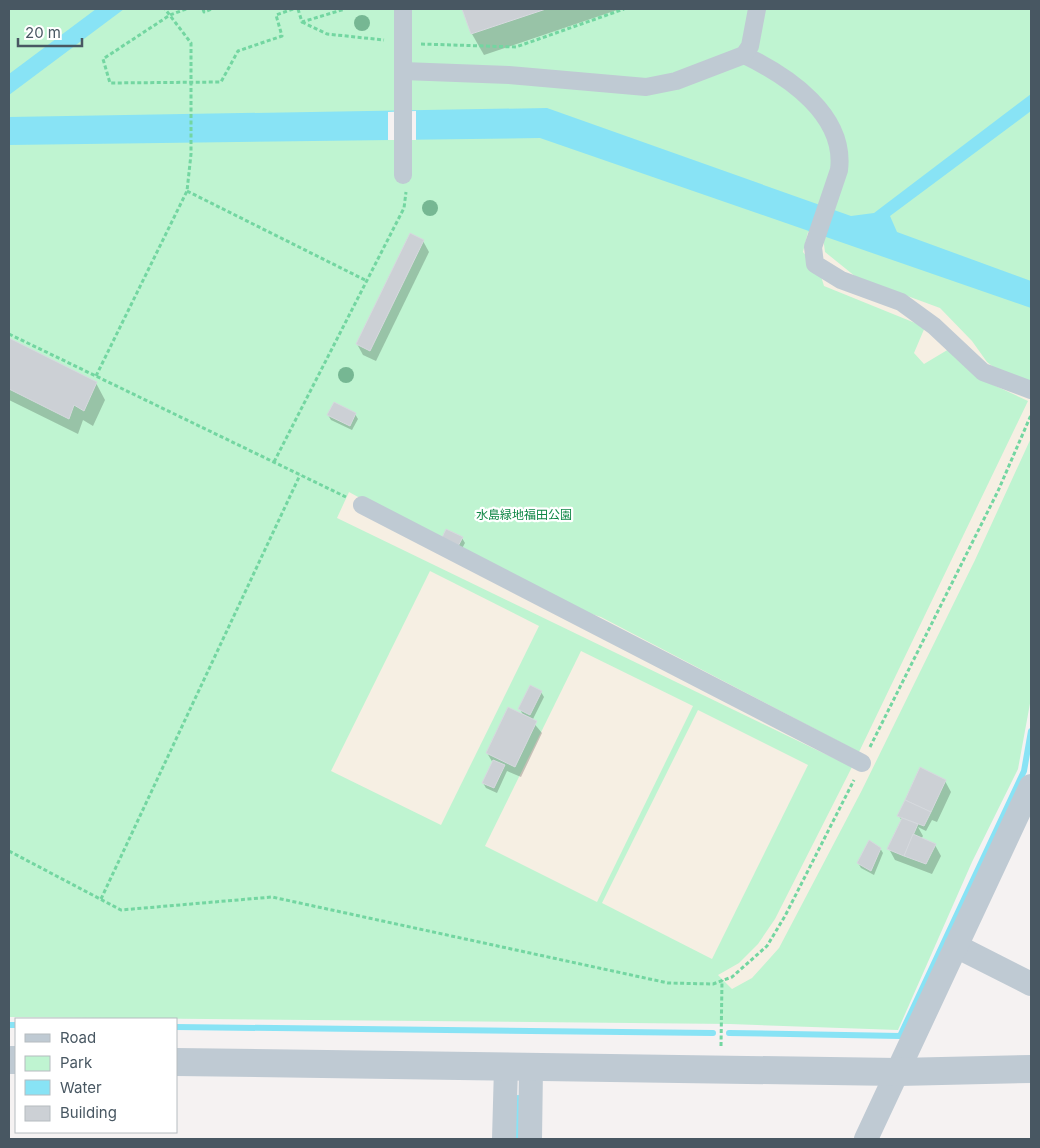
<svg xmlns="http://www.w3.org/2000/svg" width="1040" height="1148" font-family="Inter,'Noto Sans JP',sans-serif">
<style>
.green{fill:#bff4d1}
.sand{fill:#f6efe3}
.water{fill:#88e3f5}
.pier{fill:#f5f2f2}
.shadow{fill:#0003}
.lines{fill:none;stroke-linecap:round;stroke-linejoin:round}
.stream{stroke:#88e3f5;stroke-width:6}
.building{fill:#ccd0d5;stroke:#d6d9de}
.path{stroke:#73d6a1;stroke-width:3;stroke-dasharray:4 2.5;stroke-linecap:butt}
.pedestrian{stroke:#bfcad3;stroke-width:18}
.minor{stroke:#bfcad3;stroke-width:24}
.tertiary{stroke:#bfcad3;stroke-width:28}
.tree{fill:#76b793}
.labels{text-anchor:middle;stroke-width:4.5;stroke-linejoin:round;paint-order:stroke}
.park-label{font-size:12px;fill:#0f8745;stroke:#fff}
</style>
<rect width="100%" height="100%" fill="#f5f2f2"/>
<path class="green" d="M9,9h1022v689l-13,71 -46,93 -74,168 -168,-6 -721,-7z"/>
<g class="sand">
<path d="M808,232l15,5 2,15 31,25 84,31 32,33 15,21 20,16 24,7v53l-56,122 -113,230 -83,158 -27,30 -20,11 -14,-14 21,-12 19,-19 17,-25 77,-152 -515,-249 12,-26 91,50 142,69 19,6 258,135 169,-351 -41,-19 -38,-33 -25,15 -10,-11 11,-26 -101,-41 -4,-13 -17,-21z"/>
<path d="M430,571l109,55 -98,199 -110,-54z"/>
<path d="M581,651l112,55 -96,196 -112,-56z"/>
<path d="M698,710l110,55 -96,194 -110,-56z"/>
</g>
<g class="water">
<path d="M96,9h28l-115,86v-21z"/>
<path d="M1031,94v17l-141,105 7,16 134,49v27l-491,-170 -531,7v-28l538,-9 304,108 23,-3z"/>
</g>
<path class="pier" d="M416,111v29h-28v-28z"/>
<g class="shadow">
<path d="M464,9h156l-136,46 -12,-21z"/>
<path d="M423,241l6,11 -53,109 -13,-6 -6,-11z"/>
<path d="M9,339l87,44 9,17 -12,26 -10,-6 -5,14 -69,-34z"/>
<path d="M355,414l3,5 -6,11 -21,-10 -3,-5z"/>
<path d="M462,538l3,5 -6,11 -15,-7z"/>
<path d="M541,692l3,5 -12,24 10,12 -21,44 -14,-6 -10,22 -11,-5 -3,-5 10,-20 -6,-10 37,-36 -4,-8z"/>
<path d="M945,781l6,11 -14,30 -5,-2 -6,11 -8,-4 5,9 -2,3 14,6 6,11 -9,18 -37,-14 -6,-11 13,-28 -3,-5z"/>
<path d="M880,848l3,5 -9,22 -13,-7 -3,-5z"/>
</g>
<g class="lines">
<g class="stream">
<path d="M9,1025h7"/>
<path d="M176,1027l537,6"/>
<path d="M729,1033l171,3 124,-265 7,-40"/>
<path d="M517,1139l1,-41"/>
</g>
</g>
<g class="building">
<path d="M462,9h84l-75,25z"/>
<path d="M410,233l14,7 -54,111 -14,-7z"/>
<path d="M9,338l88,44 -13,29 -10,-6 -5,14 -60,-30z"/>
<path d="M334,402l22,11 -6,13 -23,-11z"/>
<path d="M446,529l17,8 -7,13 -16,-8z"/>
<path d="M530,685l12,6 -12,24 -12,-6z"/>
<path d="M508,707l29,14 -22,46 -29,-14z"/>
<path d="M493,760l12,5 -11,23 -12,-5z"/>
<path d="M920,767l26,13 -15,32 -26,-12z"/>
<path d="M905,800l26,12 -7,14 -27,-10z"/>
<path d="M902,818l16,6 -14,32 -17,-7z"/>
<path d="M913,834l23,10 -10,20 -22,-8z"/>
<path d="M869,840l12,8 -10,23 -14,-8z"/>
</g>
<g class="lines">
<g class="path">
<path d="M186,9l-16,6 -67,44 7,24 111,-1 17,-31 44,-15 -6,-21 17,-6"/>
<path d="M203,9l1,3 8,-3"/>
<path d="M298,9l4,13 43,-13"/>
<path d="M302,22l25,12 57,6"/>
<path d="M421,44l95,3 108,-38"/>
<path d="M187,191l180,90"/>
<path d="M9,334l337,163"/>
<path d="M96,376l91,-185 4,-37v-111l-26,-34"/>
<path d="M274,462l130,-254 2,-16"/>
<path d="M870,747l128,-256 33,-76"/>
<path d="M9,851l112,59 151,-13 396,86 45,1 19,-7 35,-31 18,-30 69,-136"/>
<path d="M101,899l199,-424"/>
<path d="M721,1046l1,-66"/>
</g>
<g class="pedestrian">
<path d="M744,55c44,21 102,60 95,115l-26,77 2,17 26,16 60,22 33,24 49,46 48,18"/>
<path d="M403,71l106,4 137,12 30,-6 68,-26 6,-9 7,-37"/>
<path d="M403,175v-166"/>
<path d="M362,505l500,258"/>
</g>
<g class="minor">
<path d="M956,946l75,38"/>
<path d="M504,1139l2,-72"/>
<path d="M530,1139l1,-71"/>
<path d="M866,1139l165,-353"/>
</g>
<g class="tertiary">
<path d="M9,1060h7"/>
<path d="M176,1062l722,10 133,-3"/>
</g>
</g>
<g class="tree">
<circle cx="362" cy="23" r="8"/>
<circle cx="430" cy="208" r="8"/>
<circle cx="346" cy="375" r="8"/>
</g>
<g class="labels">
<g class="park-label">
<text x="524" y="519">水島緑地福田公園</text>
</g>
</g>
<rect width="1040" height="1148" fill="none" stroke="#485762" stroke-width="20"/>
<rect x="15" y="1018" width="162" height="115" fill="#ffffff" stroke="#b6bcc0"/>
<rect x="25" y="1034" width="25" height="8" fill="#bfcad3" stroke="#b6bcc0"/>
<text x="60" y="1043" font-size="15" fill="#485762">Road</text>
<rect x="25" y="1056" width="25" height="15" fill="#bff4d1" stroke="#b6bcc0"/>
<text x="60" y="1068" font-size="15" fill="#485762">Park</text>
<rect x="25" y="1080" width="25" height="15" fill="#88e3f5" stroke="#b6bcc0"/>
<text x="60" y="1093" font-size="15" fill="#485762">Water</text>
<rect x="25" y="1106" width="25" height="15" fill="#ccd0d5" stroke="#b6bcc0"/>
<text x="60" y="1118" font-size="15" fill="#485762">Building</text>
<path d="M18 38v8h64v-8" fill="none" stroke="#485762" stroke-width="2.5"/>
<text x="25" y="38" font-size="15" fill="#485762" stroke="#ffffff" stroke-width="4" paint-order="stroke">20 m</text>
</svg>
